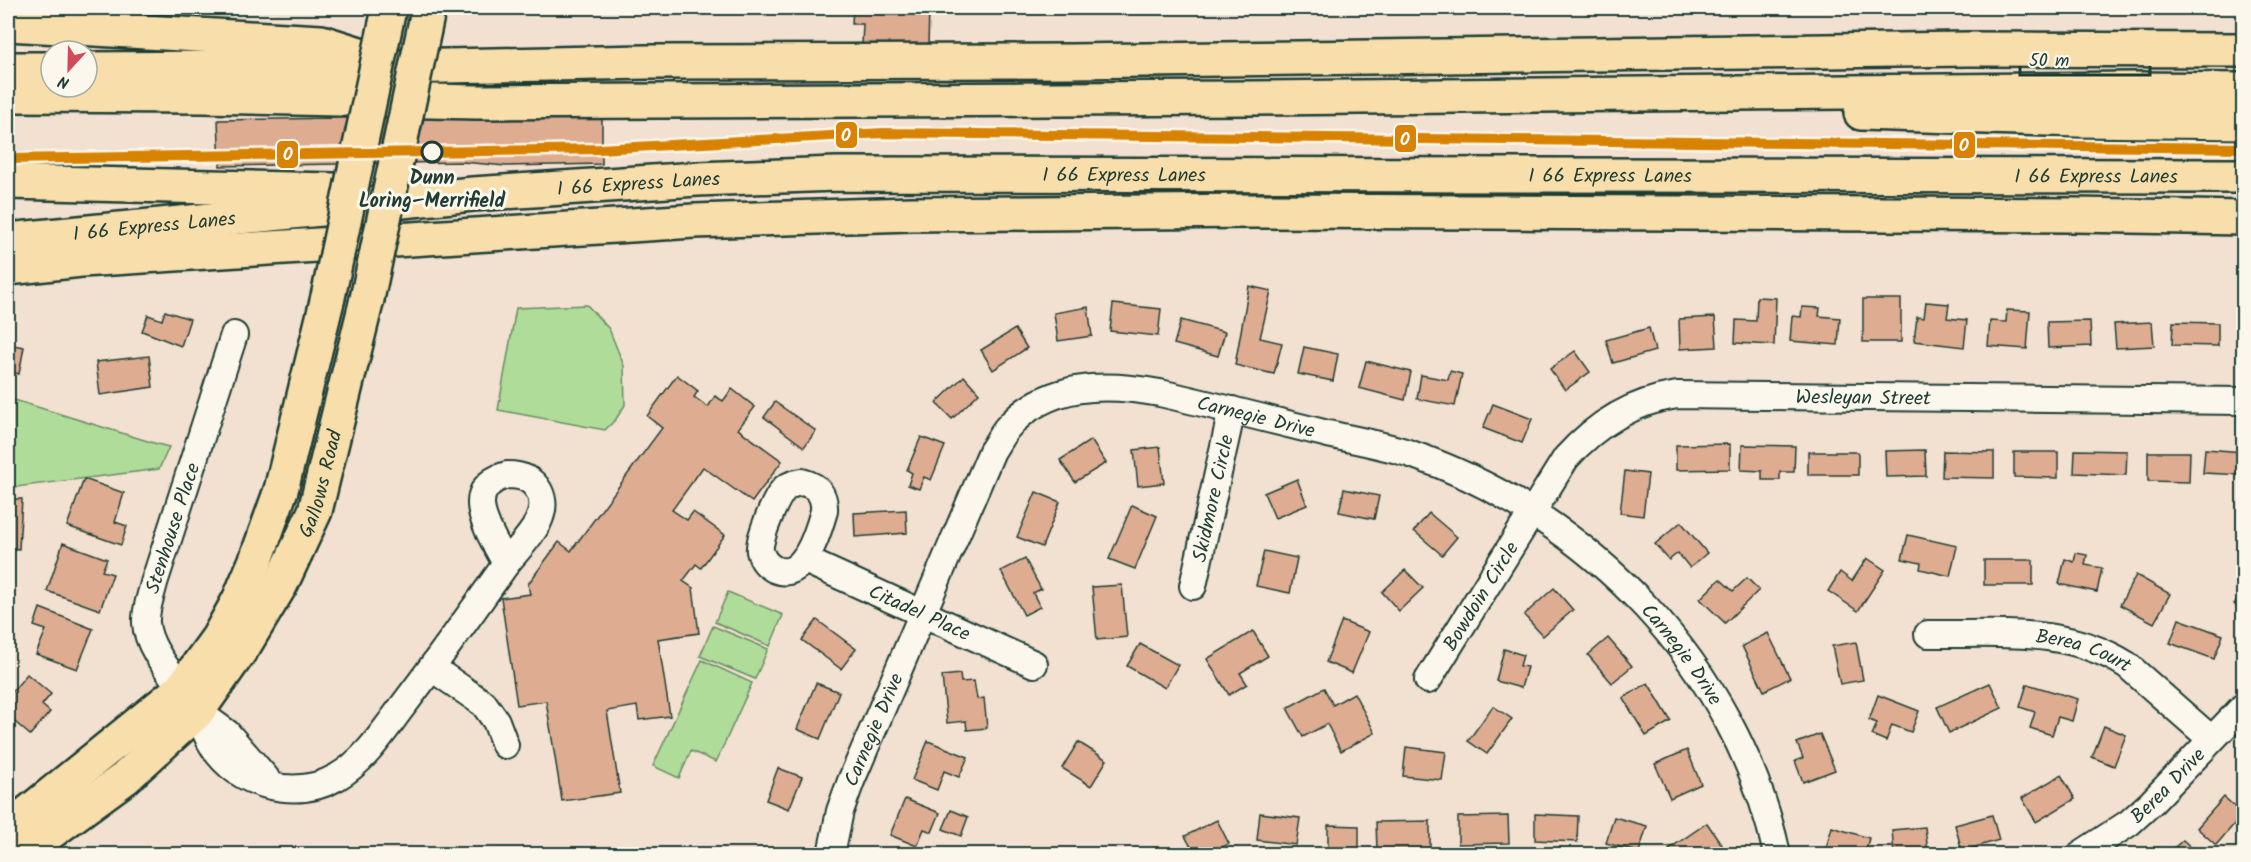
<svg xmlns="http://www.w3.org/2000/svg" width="2251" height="862" font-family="Kalam,sans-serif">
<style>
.green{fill:#b0dc99;stroke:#688c66;stroke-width:1.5}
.building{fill:#deac90;stroke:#1f3d34;stroke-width:1.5}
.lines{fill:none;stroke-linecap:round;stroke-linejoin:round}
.minor-casing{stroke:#1f3d34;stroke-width:30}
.major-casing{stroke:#1f3d34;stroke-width:38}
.highway-casing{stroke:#1f3d34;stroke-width:38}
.minor{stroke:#fbf7ec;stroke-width:26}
.major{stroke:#f8deab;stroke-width:33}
.highway{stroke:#f8deab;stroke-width:33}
.major-bridge-casing{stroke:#1f3d34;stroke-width:38;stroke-linecap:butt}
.major-bridge{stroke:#f8deab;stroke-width:33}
.metro-1-casing{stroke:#fbf7ec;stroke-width:15}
.metro-1{stroke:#d88305;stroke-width:10}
.stop-dot{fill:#fbf7ec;stroke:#1f3d34;stroke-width:3}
.labels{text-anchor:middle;stroke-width:6;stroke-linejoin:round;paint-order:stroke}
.street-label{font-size:20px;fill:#1f3d34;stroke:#fbf7ec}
.stop-label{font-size:20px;font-weight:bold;fill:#1f3d34;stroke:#fbf7ec}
.line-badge{stroke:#fbf7ec;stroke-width:2}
.badge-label{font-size:16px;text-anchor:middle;font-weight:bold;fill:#fff}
</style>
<rect width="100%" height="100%" fill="#f2e0d0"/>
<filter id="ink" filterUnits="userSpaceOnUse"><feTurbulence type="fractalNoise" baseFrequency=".0167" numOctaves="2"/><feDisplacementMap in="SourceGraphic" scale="12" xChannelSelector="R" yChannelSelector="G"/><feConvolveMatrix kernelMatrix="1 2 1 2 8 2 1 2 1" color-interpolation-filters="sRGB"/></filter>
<g filter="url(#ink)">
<g class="green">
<path d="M587,305l22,24 15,37 1,39 -9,14 -11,11 -107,-20 18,-102z"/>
<path d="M8,398l146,45 15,4 -10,22 -151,19z"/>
<path d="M728,592l55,23 -13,31 -55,-24z"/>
<path d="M713,626l55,23 -13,30 -55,-23z"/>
<path d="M702,660l50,23 -36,79 -25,-11 -12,27 -26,-12z"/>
</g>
<g class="building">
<path d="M853,8h76l-1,39 -66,-2 1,-21h-11z"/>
<path d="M602,114v50l-96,2 -43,-4 -243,4 -2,-46z"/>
<path d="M1249,286l22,5 -11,47 22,5 -8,31 -39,-9z"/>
<path d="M1757,297l19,1 -2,47 -39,-2 1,-23 20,1z"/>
<rect x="1863" y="299" width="38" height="43"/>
<path d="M1926,302l23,2 -2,14 20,2 -3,27 -50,-6 3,-24 7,1z"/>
<path d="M1113,304l48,5 -3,27 -48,-5z"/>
<path d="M1088,307l4,29 -34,5 -4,-28z"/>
<path d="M1802,307l18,1 -1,8 21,2 -2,27 -48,-4 2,-25 9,1z"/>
<path d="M2007,310l23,1 -3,38 -39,-3 2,-25 16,1z"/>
<path d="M165,311l25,8 -9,27 -39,-15 6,-16 14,5z"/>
<path d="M1715,317l2,30 -37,2 -1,-30z"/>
<path d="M1181,320l44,12 -7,24 -44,-12z"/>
<path d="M2090,321l1,25 -43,2 -1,-26z"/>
<path d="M2152,322l2,24 -38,2 -2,-24z"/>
<path d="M2173,322l45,1v23l-46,-1z"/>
<path d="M1649,328l6,23 -42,12 -7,-23z"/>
<path d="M1015,329l12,19 -34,22 -12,-20z"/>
<path d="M8,344l16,3 -5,27 -11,-3z"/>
<path d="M1304,347l34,7 -5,27 -35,-7z"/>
<path d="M1575,351l15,21 -25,18 -15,-21z"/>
<path d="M149,356l4,31 -53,8 -4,-33z"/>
<path d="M1366,361l45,11 -6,28 -46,-12z"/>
<path d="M1450,371l12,3 -7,32 -38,-7 4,-24 27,5z"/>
<path d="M677,375l21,16 -4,6 14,10 7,-11 8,5 9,-12 23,18 -17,22 44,32 -30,41 -49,-35 -31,43 15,10 6,-8 32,23 -24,33 -5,-4 -13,17 10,7 6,45 -41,6 12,77 -31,4 -2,-14 -30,5 13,82 -58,8 -16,-100 -29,4 -16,-107 29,-4 -2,-10 31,-42 12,9 91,-123 -15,-12z"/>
<path d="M964,376l15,17 -27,26 -16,-16z"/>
<path d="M775,402l41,29 -12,16 -40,-30z"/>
<path d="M1493,404l39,15 -10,24 -39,-15z"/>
<path d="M921,437l24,9 -14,34 -7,-3 -5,12 -11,-4 4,-12 -5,-3z"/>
<path d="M1091,440l15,23 -31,19 -15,-22z"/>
<path d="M1730,444v25l-54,1v-25z"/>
<path d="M1742,445l53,1 -1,26h-14v8h-18v-9l-21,-1z"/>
<path d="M1160,447l4,36 -26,3 -4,-36z"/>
<path d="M2205,449l39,3v23l-41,-2z"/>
<path d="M1925,450l1,26 -40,1 -1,-26z"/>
<path d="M2075,450l52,1 -1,24 -52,-2z"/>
<path d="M1943,451l51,1v26l-52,-1z"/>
<rect x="1808" y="452" width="50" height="23"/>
<path d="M2014,452h44v26l-44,-1z"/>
<path d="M2148,452h42l-1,30 -41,-1z"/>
<path d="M1625,471l23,3 -5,42 -23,-3z"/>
<path d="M84,479l40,14 -9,29 12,4 -6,19 -54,-19z"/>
<path d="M1297,479l10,26 -32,13 -11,-25z"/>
<path d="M1344,489l35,7 -5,23 -35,-7z"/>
<path d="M1036,492l24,10 -18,45 -25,-10z"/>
<path d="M8,499h14l-3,50 -11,-1z"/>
<path d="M1132,505l25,11 -22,53 -26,-10z"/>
<path d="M906,510l1,23 -52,4 -1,-24z"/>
<path d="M1429,513l28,24 -15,18 -28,-24z"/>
<path d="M1681,522l26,31 -17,15 -12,-15 -9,7 -14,-16z"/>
<path d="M1908,535l49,11 -7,30 -30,-7 1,-6 -19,-4z"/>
<path d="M63,543l44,16 -5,12 11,3 -13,36 -53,-19z"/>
<path d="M1264,551l33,7 -7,35 -34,-7z"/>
<path d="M2076,553l11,2 -2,10 17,3 -5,24 -38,-8 6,-25 9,3z"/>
<path d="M1867,558l18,12 -27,41 -30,-20 12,-19 12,9z"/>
<path d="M1025,559l16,30 -8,4 7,14 -16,8 -23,-44z"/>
<rect x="1984" y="560" width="49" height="25"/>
<path d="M1405,570l18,18 -24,23 -17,-19z"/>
<path d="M2136,575l34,19 -16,29 -34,-18z"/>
<path d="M1747,578l12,12 -34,33 -25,-24 20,-20 13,12z"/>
<path d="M1122,585l5,52 -30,3 -5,-53z"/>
<path d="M1554,588l19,22 -30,26 -19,-21z"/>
<path d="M2244,593v20l-10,-9z"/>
<path d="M40,608l53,21 -16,40 -41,-15 10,-24 -12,-4z"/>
<path d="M2179,619l44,16 -9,24 -44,-16z"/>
<path d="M817,620l39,29 -15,20 -39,-29z"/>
<path d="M1342,621l27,11 -17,41 -26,-11z"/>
<path d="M1253,631l15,25 -28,17 7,11 -18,11 -22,-36z"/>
<path d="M1768,633l22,45 -26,13 -22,-45z"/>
<path d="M1608,638l24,28 -20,17 -24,-28z"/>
<path d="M1856,642l7,38 -23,4 -8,-38z"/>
<path d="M1140,644l38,21 -13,23 -38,-22z"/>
<path d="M1504,649l19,6 -3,11 7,1 -6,21 -25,-7z"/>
<path d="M27,674l24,20 -9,11 8,7 -20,23 -22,-19v-28l4,4z"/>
<path d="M960,674l1,8 13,-1 3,18 7,-1 3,30 -20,2 -1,-9 -19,2 -5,-47z"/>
<path d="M816,683l23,9 -19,47 -23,-10z"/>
<path d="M1648,683l23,38 -25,15 -23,-38z"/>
<path d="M1990,683l12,25 -53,25 -12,-26z"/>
<path d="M2027,684l51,15 -6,22 -14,-4 -6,18 -22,-7 5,-16 -15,-5z"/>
<path d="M1324,688l9,17 21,-12 21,40 -34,18 -14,-27 -24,13 -16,-29z"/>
<path d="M1878,695l41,16 -8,21 -19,-7 -6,16 -14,-6 5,-12 -8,-3z"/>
<path d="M1493,706l19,13 -25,35 -19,-13z"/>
<path d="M2104,726l22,9 -12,31 -22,-9z"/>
<path d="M1820,734l15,36 -32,12 -8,-21 8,-3 -6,-15z"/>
<path d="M928,741l40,16 -9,20 -15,-6 -7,19 -25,-10z"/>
<path d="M1078,742l29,18 -16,26 -29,-18z"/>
<path d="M1406,747l40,5 -4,28 -39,-4z"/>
<path d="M1687,750l14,34 -31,14 -15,-34z"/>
<path d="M778,768l24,9 -13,32 -23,-9z"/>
<path d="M2061,775l14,24 -39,23 -14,-24z"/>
<path d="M2224,797l19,17 -27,31 -19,-17z"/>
<path d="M905,799l35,14 -8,19 -8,-3 -7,17 -27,-11z"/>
<path d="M951,810l17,7 -7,19 -18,-7z"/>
<path d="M1260,813l40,5 -4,27 -39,-5z"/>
<path d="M1535,814l43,2 -1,26 -42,-2z"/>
<path d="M1992,815l7,25 -37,11 -7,-26z"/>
<path d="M1508,816l1,27 -51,1v-27z"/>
<path d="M1614,817l33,9 -8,26 -33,-9z"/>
<path d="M1217,820l12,24 -22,10h-12l-10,-18z"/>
<path d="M1430,821v29h-53l-1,-28z"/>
<path d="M1707,823l17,25 -9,6h-42l-4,-5z"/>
<path d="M1328,825l31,1v28h-31z"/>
<path d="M1832,827l37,11 -4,16h-33l-7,-2z"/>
<path d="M1925,827l3,26 -34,1 -2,-24z"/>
<path d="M2183,840l15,14h-31z"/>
</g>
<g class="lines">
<defs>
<g id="minor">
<path d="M234,335l-80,248c-3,13 -9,27 -8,40 2,31 38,63 52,90 5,11 8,23 15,33 12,20 32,33 54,39 24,6 48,5 70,-8 28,-16 46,-45 65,-70 36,-47 70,-95 104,-143"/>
<path d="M507,475c14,0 25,3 32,16 14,27 -18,53 -33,73 -14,-29 -49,-75 1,-89z"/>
<path d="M802,482c16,4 23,13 22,29 -6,21 -20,72 -50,58 -8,-4 -12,-10 -14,-18 -2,-12 16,-54 25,-63 5,-4 11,-5 17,-6z"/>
<path id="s1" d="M805,560l229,104"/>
<path id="s2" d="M1193,586l39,-176"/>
<path id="s3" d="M1928,634c71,1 137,-8 199,31l84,74"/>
<path d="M432,668l52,36 12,17 9,24"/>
<path id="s4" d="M1428,680l138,-222c30,-34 66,-56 111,-63l567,6"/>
<path d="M198,712l29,21 39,45"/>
<path id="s5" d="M831,854l9,-43 11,-30 141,-330c5,-7 9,-16 15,-23 41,-46 98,-45 153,-35 56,13 112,27 168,41 27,6 56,11 83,20 179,61 326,214 366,400"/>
<path id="s6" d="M2081,854l48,-31 23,-21 92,-96"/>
</g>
<g id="major">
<path d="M8,829l173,-140 37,-51 21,-38 17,-40 25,-70 47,-193"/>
<path id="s7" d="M21,854l104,-76 72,-66 48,-68 36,-60 34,-73 52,-212"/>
</g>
<g id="highway">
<path d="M8,24l313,18 51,16"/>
<path d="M8,69h43"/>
<path d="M87,69l312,-2 247,-5 424,-1 898,-12 276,1"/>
<path d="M8,95l194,1 274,6 775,-4 883,-9 110,1"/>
<path d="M1861,113l217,7 166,2"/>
<path d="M8,182l325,8"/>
<path id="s8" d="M8,240l465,-46 224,-15 139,-5 1408,2"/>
<path d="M8,268l73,-8 613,-39 217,-7 345,-3 818,4 170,3"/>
</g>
</defs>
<use href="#minor" class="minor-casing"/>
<use href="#major" class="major-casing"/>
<use href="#highway" class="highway-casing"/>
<use href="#minor" class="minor"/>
<use href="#major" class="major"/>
<use href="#highway" class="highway"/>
<defs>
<g id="major-bridge">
<path d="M328,297l61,-288"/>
<path d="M367,299l61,-288"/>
</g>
</defs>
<use href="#major-bridge" class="major-bridge-casing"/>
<use href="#major-bridge" class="major-bridge"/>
<defs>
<path id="metro-1" d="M8,159l592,-10 283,-16 1361,15"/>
</defs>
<use href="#metro-1" class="metro-1-casing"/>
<use href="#metro-1" class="metro-1"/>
</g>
</g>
<circle class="stop-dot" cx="432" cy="152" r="10"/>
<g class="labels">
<g class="street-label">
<text dy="7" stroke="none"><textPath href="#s8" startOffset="1119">I 66 Express Lanes</textPath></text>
<text dy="7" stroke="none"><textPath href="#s8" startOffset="1605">I 66 Express Lanes</textPath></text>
<text dy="7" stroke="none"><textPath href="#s8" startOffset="2091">I 66 Express Lanes</textPath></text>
<text dy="7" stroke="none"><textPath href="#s8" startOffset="633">I 66 Express Lanes</textPath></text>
<text dy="7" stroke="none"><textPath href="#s8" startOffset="147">I 66 Express Lanes</textPath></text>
<text dy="7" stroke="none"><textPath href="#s4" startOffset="578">Wesleyan Street</textPath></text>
<text dy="7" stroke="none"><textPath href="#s5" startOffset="726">Carnegie Drive</textPath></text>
<text dy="7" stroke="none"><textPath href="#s7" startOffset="488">Gallows Road</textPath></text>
<text dy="7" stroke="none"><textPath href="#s2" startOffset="90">Skidmore Circle</textPath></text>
<text transform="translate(172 528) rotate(-72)" y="7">Stenhouse Place</text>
<text dy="7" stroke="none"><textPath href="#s4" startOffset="99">Bowdoin Circle</textPath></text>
<text dy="7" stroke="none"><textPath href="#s1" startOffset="126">Citadel Place</textPath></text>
<text dy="7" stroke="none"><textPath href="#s3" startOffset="158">Berea Court</textPath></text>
<text dy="7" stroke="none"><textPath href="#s5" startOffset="1228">Carnegie Drive</textPath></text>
<text dy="7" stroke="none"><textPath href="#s5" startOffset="132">Carnegie Drive</textPath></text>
<text dy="7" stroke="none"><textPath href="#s6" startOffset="111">Berea Drive</textPath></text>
</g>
<g class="stop-label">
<text x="432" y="184">Dunn<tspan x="432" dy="23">Loring–Merrifield</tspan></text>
</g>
</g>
<g class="line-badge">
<rect x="835" y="121" width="23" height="28" rx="6" fill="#d88305"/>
<rect x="1394" y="124" width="23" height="29" rx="6" fill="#d88305"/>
<rect x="1953" y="131" width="23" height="28" rx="6" fill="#d88305"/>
<rect x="276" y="140" width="23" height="29" rx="6" fill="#d88305"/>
</g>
<g class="badge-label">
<text x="846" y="141">O</text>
<text x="1405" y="145">O</text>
<text x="1964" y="151">O</text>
<text x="288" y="160">O</text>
</g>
<rect width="2251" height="862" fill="none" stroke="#fbf7ec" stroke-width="30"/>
<rect x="15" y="15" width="2221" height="832" fill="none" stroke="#1f3d34" stroke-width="2" filter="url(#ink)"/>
<g transform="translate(69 69) rotate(202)"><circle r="28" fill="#fbf7ec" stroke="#a3ada2" stroke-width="1.5"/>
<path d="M0-4.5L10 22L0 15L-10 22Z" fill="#d1495b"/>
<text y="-9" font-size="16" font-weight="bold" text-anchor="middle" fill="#1f3d34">N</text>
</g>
<path d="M2020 66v9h130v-9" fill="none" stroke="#1f3d34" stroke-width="3"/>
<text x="2029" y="66" font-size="18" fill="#1f3d34" stroke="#fbf7ec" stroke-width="4.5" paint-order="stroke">50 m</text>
</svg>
